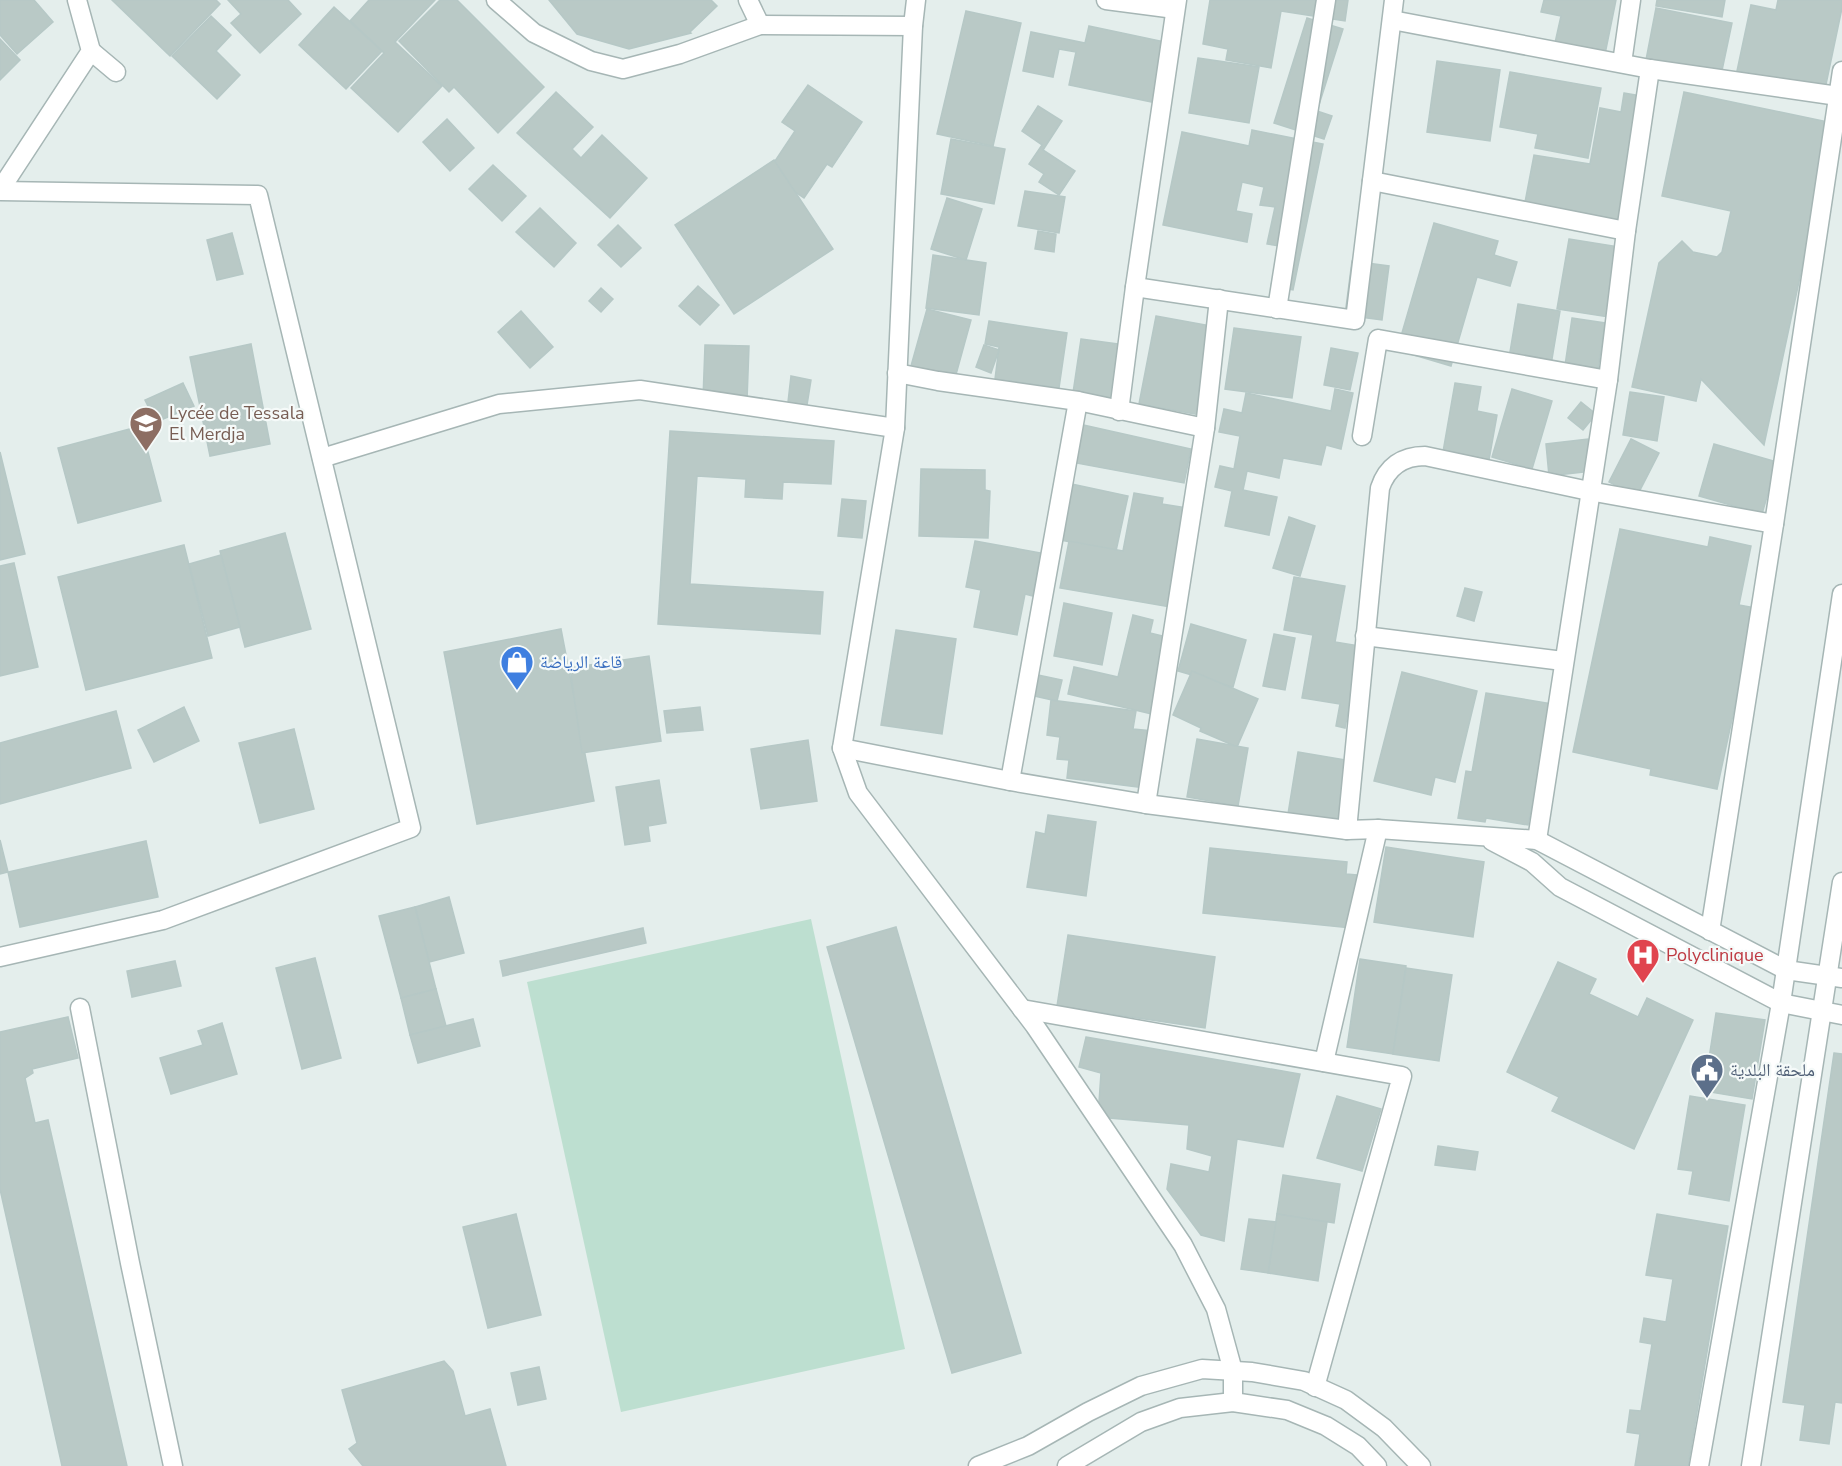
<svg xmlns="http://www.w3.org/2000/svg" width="1842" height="1466" font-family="'Nunito Sans','Noto Naskh Arabic',sans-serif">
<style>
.green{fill:#bddfd0}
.building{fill:#b9c9c6;stroke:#b6c8c6;stroke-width:1.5}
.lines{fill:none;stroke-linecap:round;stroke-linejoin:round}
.minor-casing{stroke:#a6b6b5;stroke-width:21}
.minor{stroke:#fff;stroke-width:18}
.labels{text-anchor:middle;stroke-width:4.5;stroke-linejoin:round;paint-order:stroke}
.education-label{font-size:18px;fill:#785e54;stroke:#f5faf9;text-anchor:start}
.shop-label{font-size:18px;fill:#366cbe;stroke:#f5faf9;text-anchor:start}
.health-label{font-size:18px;fill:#be3a42;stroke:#f5faf9;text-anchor:start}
.service-label{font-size:18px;fill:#4e5e75;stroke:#f5faf9;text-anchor:start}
</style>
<rect width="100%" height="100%" fill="#e4eeec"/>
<path class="green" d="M811,919l94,430 -284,63 -94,-430z"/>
<g class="building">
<path d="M0,0h34l19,22 -36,32 -17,-19z"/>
<path d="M112,0h104l4,4 -50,52z"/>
<path d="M228,0h60l13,14 -41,39 -29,-30 10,-9z"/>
<path d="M369,0h66l-40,42 47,44 -44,46 -47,-44 33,-35 -34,-32z"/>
<path d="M440,0h17l87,87 -46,46 -44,-46 -5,5 -50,-51z"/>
<path d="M549,0h162l6,6 -27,26 1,1 -62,16 -52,-15z"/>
<path d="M1210,0h138l-3,21 -64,-10 -10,57 -45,-8 2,-11 -25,-5z"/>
<path d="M1544,0h72l-11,54 -50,-11 6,-27 -20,-4z"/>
<path d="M1657,0h68l-3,17 -66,-11z"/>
<path d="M1778,0h64v8l-17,81 -88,-18 14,-66 25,5z"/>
<path d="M334,7l48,44 -36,38 -47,-44z"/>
<path d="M1656,8l76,15 -11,52 -75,-15z"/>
<path d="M966,11l55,12 -28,123 -56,-12z"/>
<path d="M211,16l20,19 -15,16 24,24 -23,24 -45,-43z"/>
<path d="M1307,18l36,11 -26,82 15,5 -8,23 -50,-16z"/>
<path d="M1089,26l76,16 -13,60 -83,-17 7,-33 -17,-3 -6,28 -30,-6 8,-39 54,11z"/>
<path d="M0,39l20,21 -20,20z"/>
<path d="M1198,58l61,9 -10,56 -60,-10z"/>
<path d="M1437,61l63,9 -10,71 -63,-9z"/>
<path d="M1510,72l91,16 -13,70 -53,-10 3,-14 -38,-7z"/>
<path d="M808,85l54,37 -30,45 -5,-3 -23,34 -37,-25 28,-42 -13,-9z"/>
<path d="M556,92l37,35 -21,22 9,9 21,-23 45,43 -37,40 -93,-85z"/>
<path d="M1684,92l149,31 -69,322 -63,-66 -5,22 -64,-14 27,-124 23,-22 11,11 24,5 5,-5 9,-41 -69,-15z"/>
<path d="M1624,93l24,4 -26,139 -100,-18 12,-63 56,9 10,-56 21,4z"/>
<path d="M1038,106l24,15 -19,29 32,21 -16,24 -20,-13 5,-8 -15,-10 13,-19 -20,-14z"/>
<path d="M447,119l27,29 -24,23 -27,-29z"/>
<path d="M1252,130l71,14 -30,146 -22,-4 9,-40 -13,-2 8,-37 -15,-2 4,-18 -22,-5 -6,29 16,3 -5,28 -84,-17 19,-93 67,14z"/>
<path d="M951,139l54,10 -11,55 -53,-10z"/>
<path d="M774,160l59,89 -99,65 -59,-89z"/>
<path d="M493,165l33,31 -24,25 -33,-32z"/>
<path d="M1025,191l40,6 -6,36 -41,-7z"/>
<path d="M947,198l35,11 -16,51 -35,-11z"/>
<path d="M540,208l36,35 -22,24 -38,-35z"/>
<path d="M1434,223l64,18 -4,14 23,7 -7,24 -33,-9 -26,89 -54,-16z"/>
<path d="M618,225l23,23 -20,19 -23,-22z"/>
<path d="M1038,231l18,3 -2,18 -19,-3z"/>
<path d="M232,233l11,41 -26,6 -10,-40z"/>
<path d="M1569,239l57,9 -11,70 -58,-9z"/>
<path d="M933,255l53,8 -7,52 -53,-7z"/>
<path d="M1352,261l37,5 -7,54 -37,-5z"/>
<path d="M698,286l21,19 -19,20 -21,-19z"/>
<path d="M601,288l12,11 -12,13 -12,-11z"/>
<path d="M1518,304l42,7 -11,66 -42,-7z"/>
<path d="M927,309l44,11 -16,58 -44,-12z"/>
<path d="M521,311l32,36 -23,21 -32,-36z"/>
<path d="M1156,316l61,11 -17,88 -61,-11z"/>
<path d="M1572,318l33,5 -9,60 -33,-4z"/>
<path d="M989,321l78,12 -8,55 -64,-9 4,-32 -14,-3z"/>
<path d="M1234,328l67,9 -9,61 -67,-9z"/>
<path d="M1081,339l44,6 -8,55 -44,-7z"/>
<path d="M251,344l19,100 -60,12 -20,-99z"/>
<path d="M705,345l44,1 -2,54 -44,-1z"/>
<path d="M984,345l15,5 -8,23 -15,-6z"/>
<path d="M1331,348l27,5 -8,37 -26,-5z"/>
<path d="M791,376l20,4 -4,25 -19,-3z"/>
<path d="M183,383l11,23 -38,16 -11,-22z"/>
<path d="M1455,383l26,4 -4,24 20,4 -8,45 -46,-8z"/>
<path d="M1335,389l18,4 -12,56 -15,-4 -5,20 -38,-7 -4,20 -32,-7 -4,19 34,7 -8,38 -44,-9 7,-35 -17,-4 5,-21 14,3 6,-33 -21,-4 5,-23 18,4 4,-20 85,18z"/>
<path d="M1512,389l40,12 -20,68 -40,-12z"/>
<path d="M1630,392l34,5 -7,44 -34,-6z"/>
<path d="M1581,402l15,12 -13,16 -15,-12z"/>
<path d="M1079,424l112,25 -7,34 -113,-21z"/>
<path d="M141,426l20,75 -83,22 -20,-75z"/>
<path d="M670,431l164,10 -3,43 -48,-2 -1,17 -37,-2 1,-18 -49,-3 -7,108 133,8 -3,42 -162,-10z"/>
<path d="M1588,439l4,32 -43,5 -3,-32z"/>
<path d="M1631,439l28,14 -22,43 -28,-14z"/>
<path d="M1714,444l63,18 -15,52 -63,-18z"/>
<path d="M0,452l25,102 -25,6z"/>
<path d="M921,469l64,1v20l5,1 -2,47 -69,-2z"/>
<path d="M1067,483l61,13 -12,55 -61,-12z"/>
<path d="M1134,493l29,5 -1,6 26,4 -18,99 -110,-19 9,-47 54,10z"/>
<path d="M842,499l24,2 -4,37 -24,-2z"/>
<path d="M1289,517l26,9 -15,50 -27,-8z"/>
<path d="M1620,529l88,18 2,-10 41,9 -12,59 17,3 -39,181 -67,-14 1,-6 -78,-17z"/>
<path d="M285,533l26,96 -66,18 -25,-96z"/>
<path d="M975,541l66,12 -8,43 -8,-2 -8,41 -43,-8 7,-37 -15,-3z"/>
<path d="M184,545l28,113 -126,32 -28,-113z"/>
<path d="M221,555l19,72 -32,9 -19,-72z"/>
<path d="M14,563l24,104 -38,9v-110z"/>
<path d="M1294,577l51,9 -10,56 25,4 -15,82 -9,-2 4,-22 -38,-6 11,-63 -29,-5z"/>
<path d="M1465,588l17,4 -8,29 -17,-5z"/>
<path d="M1064,603l48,10 -10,52 -48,-9z"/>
<path d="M1133,615l20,5 -3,13 17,4 -15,77 -84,-20 6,-27 44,10z"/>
<path d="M1191,624l55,16 -13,47 -55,-16z"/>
<path d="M561,629l33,172 -117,23 -33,-172z"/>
<path d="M896,630l60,9 -14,95 -61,-9z"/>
<path d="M1274,634l21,4 -10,52 -22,-4z"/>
<path d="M649,656l12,85 -79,12 -12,-85z"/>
<path d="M1192,671l66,28 -21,48 -37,-16 1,-3 -28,-13z"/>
<path d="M1402,672l75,19 -22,91 -20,-5 -4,18 -57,-14z"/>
<path d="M1038,675l24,5 -5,21 -23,-5z"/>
<path d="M1486,693l67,11 -18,103 -3,-1 -4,19 -42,-7 -1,4 -27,-4 8,-47 6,1z"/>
<path d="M1051,700l85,11 -3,18 20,2 -8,57 -78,-10 2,-18 -12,-1 3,-22 -13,-2z"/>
<path d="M184,707l15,34 -45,21 -16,-32z"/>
<path d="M700,707l3,23 -36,3 -3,-22z"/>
<path d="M116,711l15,57 -131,36v-61z"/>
<path d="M294,729l20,80 -54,14 -21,-80z"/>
<path d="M1197,739l51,9 -10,58 -51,-9z"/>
<path d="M808,740l9,61 -56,8 -10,-60z"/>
<path d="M1298,752l54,9 -10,62 -54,-9z"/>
<path d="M659,780l7,43 -18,3 2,15 -25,4 -9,-58z"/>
<path d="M1048,815l48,7 -10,74 -59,-9 9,-55 9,2z"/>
<path d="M0,840l8,32 -8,2z"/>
<path d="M146,841l12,56 -138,30 -12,-55z"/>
<path d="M1386,847l98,15 -11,75 -99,-15z"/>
<path d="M1210,848l137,14 -1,12 11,1 -6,53 -148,-15z"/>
<path d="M449,897l15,56 -35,9 -14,-55z"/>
<path d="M415,907l21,82 -35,9 -22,-82z"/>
<path d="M896,927l125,426 -69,20 -125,-426z"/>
<path d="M643,928l3,15 -143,33 -3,-15z"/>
<path d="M1068,935l147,22 -10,71 -148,-22z"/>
<path d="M315,958l26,100 -39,11 -26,-101z"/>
<path d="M1360,959l46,7 -13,88 -46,-7z"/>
<path d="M175,961l6,25 -49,11 -5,-26z"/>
<path d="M1558,962l38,17 -7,15 49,23 9,-19 46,22 -59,129 -82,-38 7,-14 -52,-25z"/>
<path d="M1406,968l46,7 -13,86 -46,-7z"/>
<path d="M436,989l10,37 -36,9 -9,-37z"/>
<path d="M1716,1013l49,7 -13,79 -48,-8z"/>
<path d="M68,1017l10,41 -46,11 1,4 -8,5 10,45 13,-3 79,346h-65l-62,-277v-157z"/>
<path d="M473,1019l7,27 -62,17 -8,-28z"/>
<path d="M222,1023l15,51 -66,20 -11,-36 43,-13 -5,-14z"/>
<path d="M1086,1037l214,37 -17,73 -46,-8 -13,102 -23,-6 -34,-46 4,-25 38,8 3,-16 -25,-7 2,-24 -91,-8 3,-44 -22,-6z"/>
<path d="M1834,1053l8,1v349l-7,-1 -6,42 -29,-4 5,-35 -22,-3z"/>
<path d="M1337,1096l44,13 -19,62 -45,-13z"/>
<path d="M1690,1096l55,9 -16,96 -40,-7 4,-23 -15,-2z"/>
<path d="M1438,1146l40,6 -3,18 -40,-5z"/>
<path d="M1283,1175l57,9 -6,39 -57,-9z"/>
<path d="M516,1214l25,101 -53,13 -25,-101z"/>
<path d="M1277,1214l50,8 -9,59 -50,-8z"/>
<path d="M1657,1214l71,12 -40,240h-53l5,-32 -13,-2 3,-22 11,1 11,-67 -12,-2 4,-24 22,4 7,-43 -27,-4z"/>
<path d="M1249,1219l27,3 -8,51 -27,-4z"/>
<path d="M444,1361l9,10 12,45 25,-7 16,57h-143l-14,-17 8,-6 -15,-53z"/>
<path d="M539,1367l7,32 -28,6 -7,-32z"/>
</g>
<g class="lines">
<defs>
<g id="minor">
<path d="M496,0l38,33 57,28 32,8 57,-15 80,-29 153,1"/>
<path d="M748,0l12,25"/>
<path d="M916,0l-3,26 -18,402 -53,320 16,45 177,233 148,219 33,64 17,62v31"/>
<path d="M1106,0l69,9"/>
<path d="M1392,20l258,49 188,27"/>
<path d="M91,51l25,21"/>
<path d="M1622,63l9,-63"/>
<path d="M1372,181l254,50"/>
<path d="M0,190l91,-139 -14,-51"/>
<path d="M0,191l258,4 153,633 -248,92 -163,37"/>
<path d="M1135,287l220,33 39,-320"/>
<path d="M1277,309l49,-309"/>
<path d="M897,373l41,8 140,20 127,27"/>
<path d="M1119,411l16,-124 42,-287"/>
<path d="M1362,436l16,-97 230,41"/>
<path d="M322,458l177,-54 141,-14 255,38"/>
<path d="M1774,524l-185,-33 -164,-35c-23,0 -38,11 -45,32l-33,342 31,-1 159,11 249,130 56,8"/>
<path d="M1365,636l198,25"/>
<path d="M842,748l168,33 136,23 201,26"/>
<path d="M1010,781l68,-380"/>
<path d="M1146,804l59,-376 14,-129"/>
<path d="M1537,840l71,-460 18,-149 24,-162"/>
<path d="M1492,841l40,21 28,25 221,116 61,12"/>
<path d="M1710,931l64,-407 68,-453"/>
<path d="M80,1008l50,255 43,203"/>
<path d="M1022,1009l380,67 -87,311"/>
<path d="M1324,1062l54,-233"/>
<path d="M978,1466l50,-20 60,-34 53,-26 61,-17 50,3 52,9 42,19 38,28 37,38"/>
<path d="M1067,1466l74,-44 39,-14 53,-6 54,8 39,16 32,20 19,20"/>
<path d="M1699,1466l82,-463 61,-409"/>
<path d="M1751,1466l91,-584"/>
</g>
</defs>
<use href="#minor" class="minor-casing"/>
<use href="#minor" class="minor"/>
</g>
<defs>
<symbol id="school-pin" viewBox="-11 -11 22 30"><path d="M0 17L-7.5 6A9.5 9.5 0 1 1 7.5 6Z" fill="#8d6e63" stroke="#f5faf9"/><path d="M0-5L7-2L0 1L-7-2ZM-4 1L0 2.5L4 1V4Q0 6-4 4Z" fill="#fff"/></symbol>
<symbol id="shop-pin" viewBox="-11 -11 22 30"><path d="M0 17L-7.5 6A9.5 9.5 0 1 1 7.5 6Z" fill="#3f7fe0" stroke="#f5faf9"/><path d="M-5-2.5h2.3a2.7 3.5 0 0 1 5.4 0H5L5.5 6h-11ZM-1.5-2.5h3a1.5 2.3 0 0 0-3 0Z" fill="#fff"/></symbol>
<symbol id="hospital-pin" viewBox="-11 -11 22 30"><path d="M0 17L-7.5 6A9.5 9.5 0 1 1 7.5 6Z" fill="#e0444e" stroke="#f5faf9"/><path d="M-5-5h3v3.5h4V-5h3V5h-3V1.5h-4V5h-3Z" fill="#fff"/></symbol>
<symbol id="civic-pin" viewBox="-11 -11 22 30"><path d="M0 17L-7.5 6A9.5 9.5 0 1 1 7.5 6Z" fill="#5c6f8a" stroke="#f5faf9"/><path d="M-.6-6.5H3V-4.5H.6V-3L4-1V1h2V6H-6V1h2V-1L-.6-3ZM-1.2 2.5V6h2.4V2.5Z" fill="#fff"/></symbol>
</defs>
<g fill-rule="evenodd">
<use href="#school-pin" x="127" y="404" width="38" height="52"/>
<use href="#shop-pin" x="498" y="643" width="38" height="52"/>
<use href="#hospital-pin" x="1624" y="936" width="38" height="52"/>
<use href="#civic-pin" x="1688" y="1051" width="38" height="52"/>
</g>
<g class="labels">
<g class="education-label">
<text x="169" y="419">Lycée de Tessala<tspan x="169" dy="21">El Merdja</tspan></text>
</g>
<g class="shop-label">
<text x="540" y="668">قاعة الرياضة</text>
</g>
<g class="health-label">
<text x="1666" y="961">Polyclinique</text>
</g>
<g class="service-label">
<text x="1730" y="1076">ملحقة البلدية</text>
</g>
</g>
</svg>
